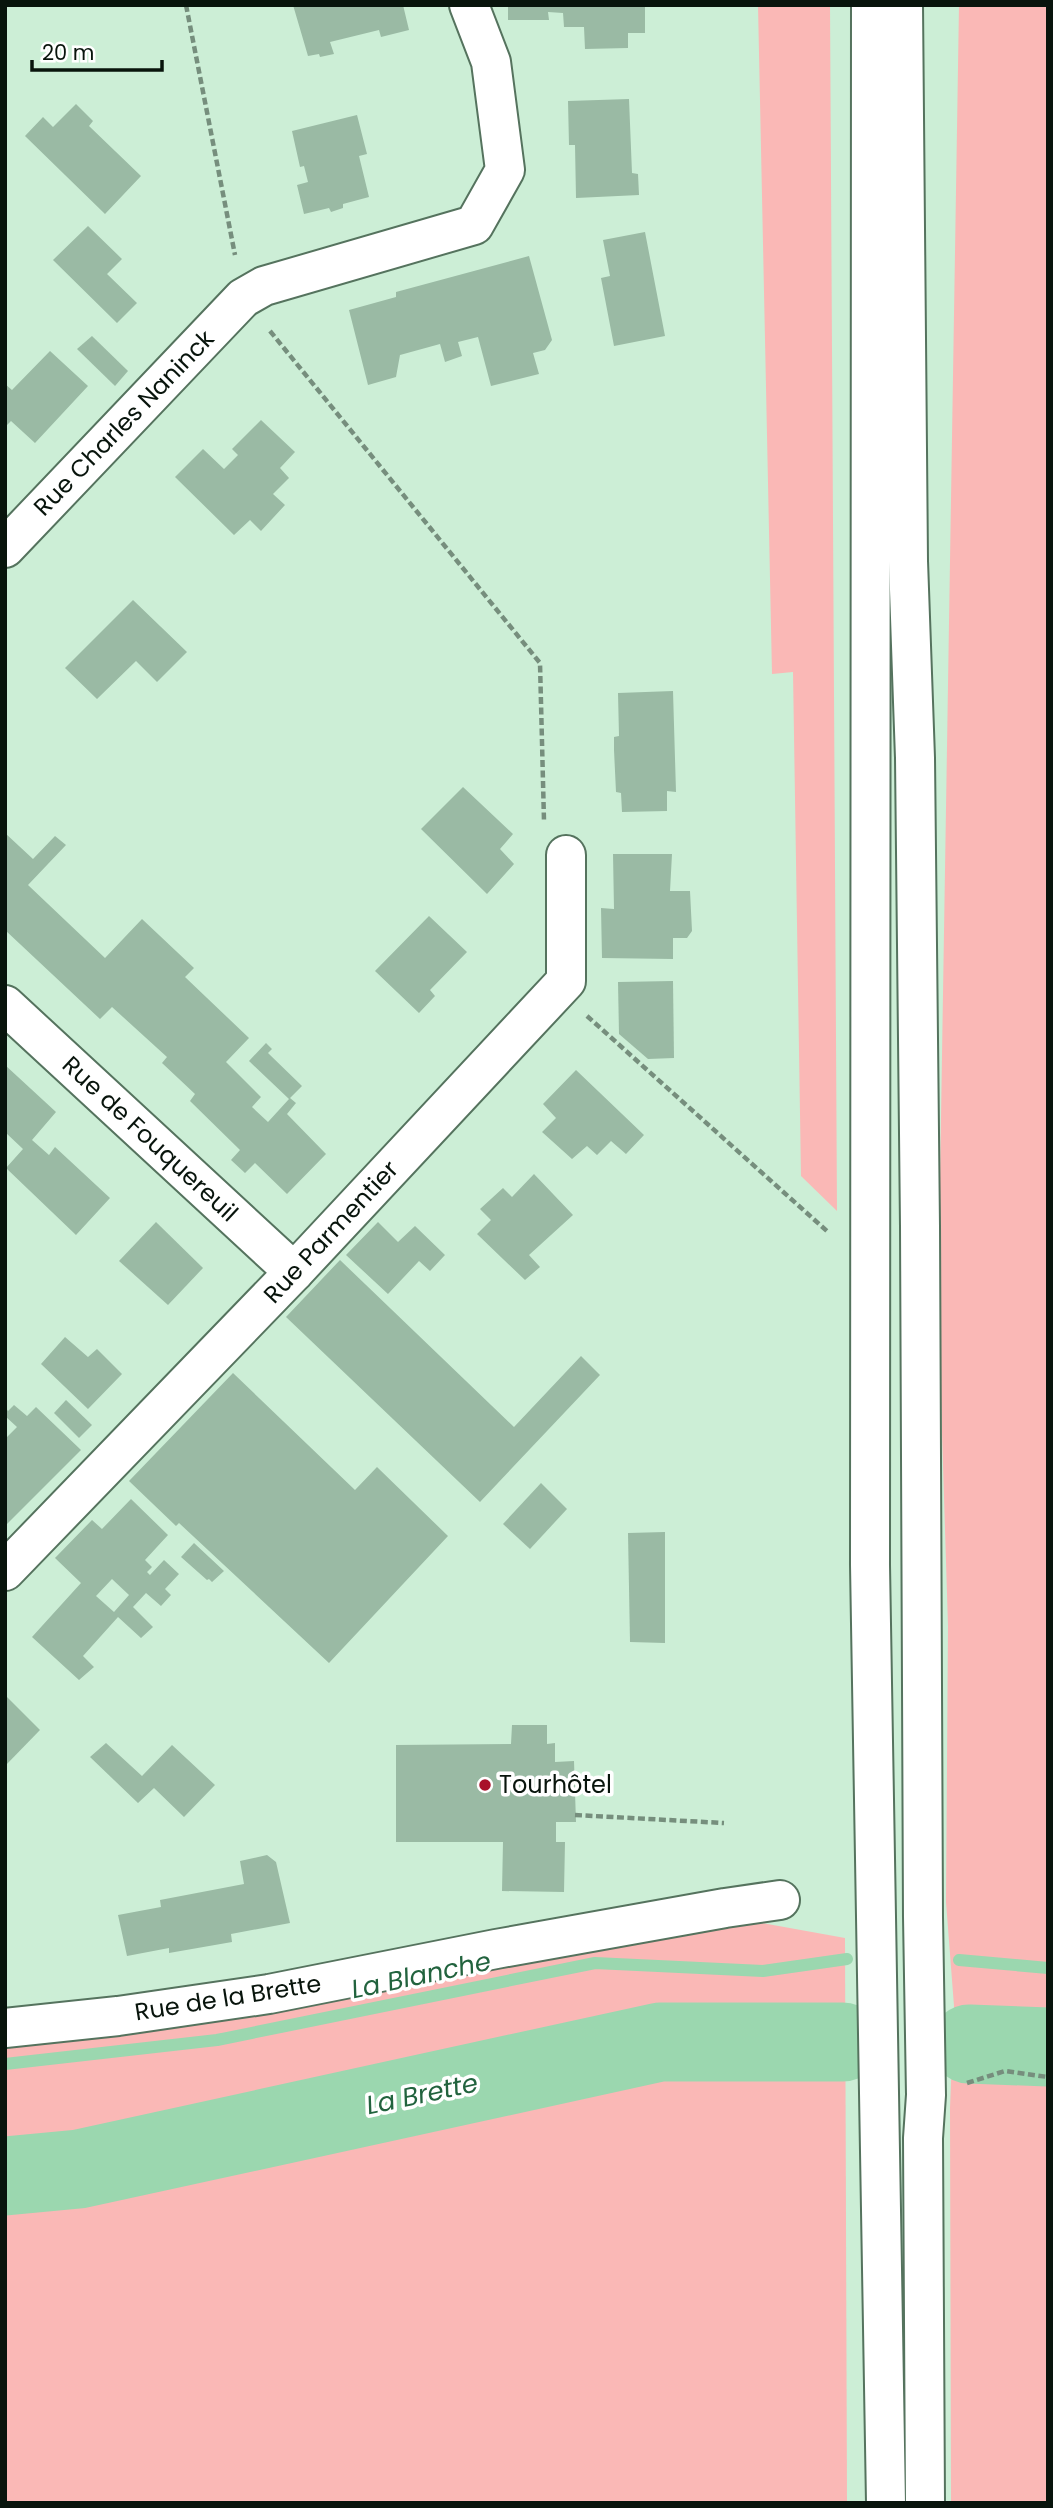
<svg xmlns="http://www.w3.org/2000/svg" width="1053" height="2508" font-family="Poppins,sans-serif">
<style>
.green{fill:#fab8b6}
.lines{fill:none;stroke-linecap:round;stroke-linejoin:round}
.stream{stroke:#9bd7af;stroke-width:12}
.river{stroke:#9bd7af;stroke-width:79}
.building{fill:#9abaa4;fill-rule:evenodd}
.minor-casing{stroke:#55735e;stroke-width:42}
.major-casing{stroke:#55735e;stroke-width:42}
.path{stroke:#768e7d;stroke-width:4.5;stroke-dasharray:7 3.5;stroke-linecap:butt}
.minor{stroke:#fff;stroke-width:38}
.major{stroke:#fff;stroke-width:38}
.poi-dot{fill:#a8112a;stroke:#fff;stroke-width:2.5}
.labels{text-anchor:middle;stroke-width:7;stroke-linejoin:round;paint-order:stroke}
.street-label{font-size:24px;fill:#08140c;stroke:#fff}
.poi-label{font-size:24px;fill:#08140c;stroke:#fff;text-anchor:start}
.water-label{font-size:26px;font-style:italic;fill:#22633e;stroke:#fff}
</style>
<rect width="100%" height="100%" fill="#cceed6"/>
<g class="green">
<path d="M758,5h72l7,1206 -36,-35 -8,-504 -21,2z"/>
<path d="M959,5h89v2498h-97l-1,-395 4,-102 -8,-104 2,-276 -10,-323z"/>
<path d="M756,1922l89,16 2,565h-842v-461l618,-105z"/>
</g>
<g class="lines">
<g class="stream">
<path d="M959,1960l89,8"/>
<path d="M5,2064l212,-24 378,-77 168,8 84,-12"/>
</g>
<g class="river">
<path d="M969,2044l79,3"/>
<path d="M5,2176l74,-7 581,-127h183"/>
</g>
</g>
<g class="building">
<path d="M293,5h110l6,25 -28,7 -2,-7 -49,12 4,12 -14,3 -1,-3 -11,2z"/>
<path d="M508,5h137v28h-17v15l-43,1 -1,-22h-20l-1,-14 -15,-1 1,8h-41z"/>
<path d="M629,99l3,74 6,1 1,21 -63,3 -1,-53h-6l-1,-44z"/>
<path d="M76,104l17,17 -4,5 52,50 -36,38 -80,-78 18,-19 10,10z"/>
<path d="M357,115l10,39 -8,2 10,41 -26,7v4l-12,4 -2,-4 -25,6 -7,-29 11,-3 -4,-16 -4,1 -8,-36z"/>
<path d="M88,226l34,33 -15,15 30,29 -20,20 -64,-63z"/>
<path d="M645,232l20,104 -51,10 -13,-68 9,-2 -7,-36z"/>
<path d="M529,256l23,84 -7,10 -12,3 6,21 -48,12 -13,-49 -20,5 4,14 -17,6 -5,-18 -40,11 -4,22 -28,8 -19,-75 47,-13v-5z"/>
<path d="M92,336l36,35 -13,15 -38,-37z"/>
<path d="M50,351l38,35 -53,57 -24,-22 -6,6v-43l7,6z"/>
<path d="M261,420l34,32 -15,16 9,10 -16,16 12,11 -24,26 -11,-11 -16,15 -59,-58 28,-28 21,20 14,-14 -6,-6z"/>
<path d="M133,600l54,52 -30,30 -21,-21 -39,38 -32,-31z"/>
<path d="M673,691l3,101 -9,-1v20l-45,1 -1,-19 -5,-1 -2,-42v-13l5,-1 -1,-43z"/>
<path d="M463,787l50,47 -13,15 14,15 -27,30 -66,-65z"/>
<path d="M5,833l28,26 22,-23 11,9 -38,40 77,73 37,-39 52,49 -9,9 64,61 -23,24 35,35 -9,10 16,15 21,-23 -40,-38 17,-18 6,6 -4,4 34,33 -12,12 6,5 -9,11 39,40 -39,40 -32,-31 -10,10 -14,-13 9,-10 -50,-49 5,-7 -33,-31 5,-6 -55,-50 -12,12 -95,-89z"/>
<path d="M613,854h59l-2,37h20l2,40 -5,7h-14v21l-71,-1 -1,-50 13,1z"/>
<path d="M429,916l38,36 -37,38 5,6 -16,17 -44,-42z"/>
<path d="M673,981l1,77 -26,1 -29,-25 -1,-52z"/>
<path d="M5,1065l51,47 -24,28 17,15 6,-8 55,51 -34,37 -70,-67 17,-19 -18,-17z"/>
<path d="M576,1070l68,65 -18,19 -15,-13 -14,14 -10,-9 -15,13 -30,-27 14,-14 -13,-14z"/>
<path d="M534,1174l39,41 -44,40 11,12 -15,13 -48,-46 14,-14 -11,-11 23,-21 9,9z"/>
<path d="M156,1222l47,46 -35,37 -49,-44z"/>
<path d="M378,1222l20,20 17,-16 30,29 -15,16 -11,-10 -31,33 -42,-39z"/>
<path d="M340,1260l174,167 67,-71 19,19 -120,127 -194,-185z"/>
<path d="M65,1337l23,20 9,-8 25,25 -34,35 -47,-45z"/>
<path d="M233,1373l122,117 22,-23 71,69 -119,127 -150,-140 -3,3 -47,-45z"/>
<path d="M66,1400l26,25 -13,13 -25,-25z"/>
<path d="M14,1405l13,11 9,-9 45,43 -76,76v-87l12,-12 -12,-11v-9l3,4z"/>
<path d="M541,1483l26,26 -37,40 -27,-25z"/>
<path d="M131,1499l37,36 -23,25 7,7 -5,5 3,3 14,-15 15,14 -14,15 6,6 -10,11 -15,-13 -13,14 20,20 -12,11 -23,-21 -35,39 11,11 -15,13 -47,-43 49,-54 -26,-25 37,-38 10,9zM112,1579l17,16 -15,17 -18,-16z"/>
<path d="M665,1532v111l-35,-1 -2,-109z"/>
<path d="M194,1543l30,28 -12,11 -3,-3 -2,1 -26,-23z"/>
<path d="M5,1695l35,35 -35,36z"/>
<path d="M512,1725h35v19l8,-1v19l19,-1 2,61h-20v20h9l-1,50 -62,-1 1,-49h-107v-97l115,-1z"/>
<path d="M106,1743l36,33 30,-31 43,40 -31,32 -30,-29 -16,15 -48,-46z"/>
<path d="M267,1855l9,7 14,61 -59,11 1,8 -63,11v-5l-42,8 -9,-41 43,-8 -1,-7 84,-16 -4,-23z"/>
</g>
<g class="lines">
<defs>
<g id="minor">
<path d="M5,548l238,-250 21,-12 210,-61 31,-55 -14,-108 -22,-57"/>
<path d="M5,1005l289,267"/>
<path d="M5,1571l289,-299 272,-291v-126"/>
<path d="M5,2028l113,-12 151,-22 227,-45 229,-41 55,-8"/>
</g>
<g id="major">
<path d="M871,5l-1,1560 16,938"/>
<path d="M903,5l5,556 7,197 5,468 3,691 3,178 -3,43 2,365"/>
</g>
</defs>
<use href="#minor" class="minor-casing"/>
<use href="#major" class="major-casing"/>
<g class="path">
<path d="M186,5l49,250"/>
<path d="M270,331l270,332 4,158"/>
<path d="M587,1016l241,216"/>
<path d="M575,1815l149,8"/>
<path d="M967,2083l38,-12 43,6"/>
</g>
<use href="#minor" class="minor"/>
<use href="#major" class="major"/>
</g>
<circle class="poi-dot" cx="485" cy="1785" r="7"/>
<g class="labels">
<g class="street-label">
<text transform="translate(124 423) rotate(-46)" y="8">Rue Charles Naninck</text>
<text transform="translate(150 1139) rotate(43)" y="8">Rue de Fouquereuil</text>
<text transform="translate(331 1232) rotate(-47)" y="8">Rue Parmentier</text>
<text transform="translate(228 1998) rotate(-9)" y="8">Rue de la Brette</text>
</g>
<g class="poi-label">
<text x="499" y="1793">Tourhôtel</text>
</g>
<g class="water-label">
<text transform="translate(421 1975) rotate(-12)" y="9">La Blanche</text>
<text transform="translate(422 2094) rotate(-12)" y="9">La Brette</text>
</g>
</g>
<rect width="1053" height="2508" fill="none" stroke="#08140c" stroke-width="14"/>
<path d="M32 60v10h130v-10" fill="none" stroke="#08140c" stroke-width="3.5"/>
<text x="42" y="60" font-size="21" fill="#08140c" stroke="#ffffff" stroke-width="5" paint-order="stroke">20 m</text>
</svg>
